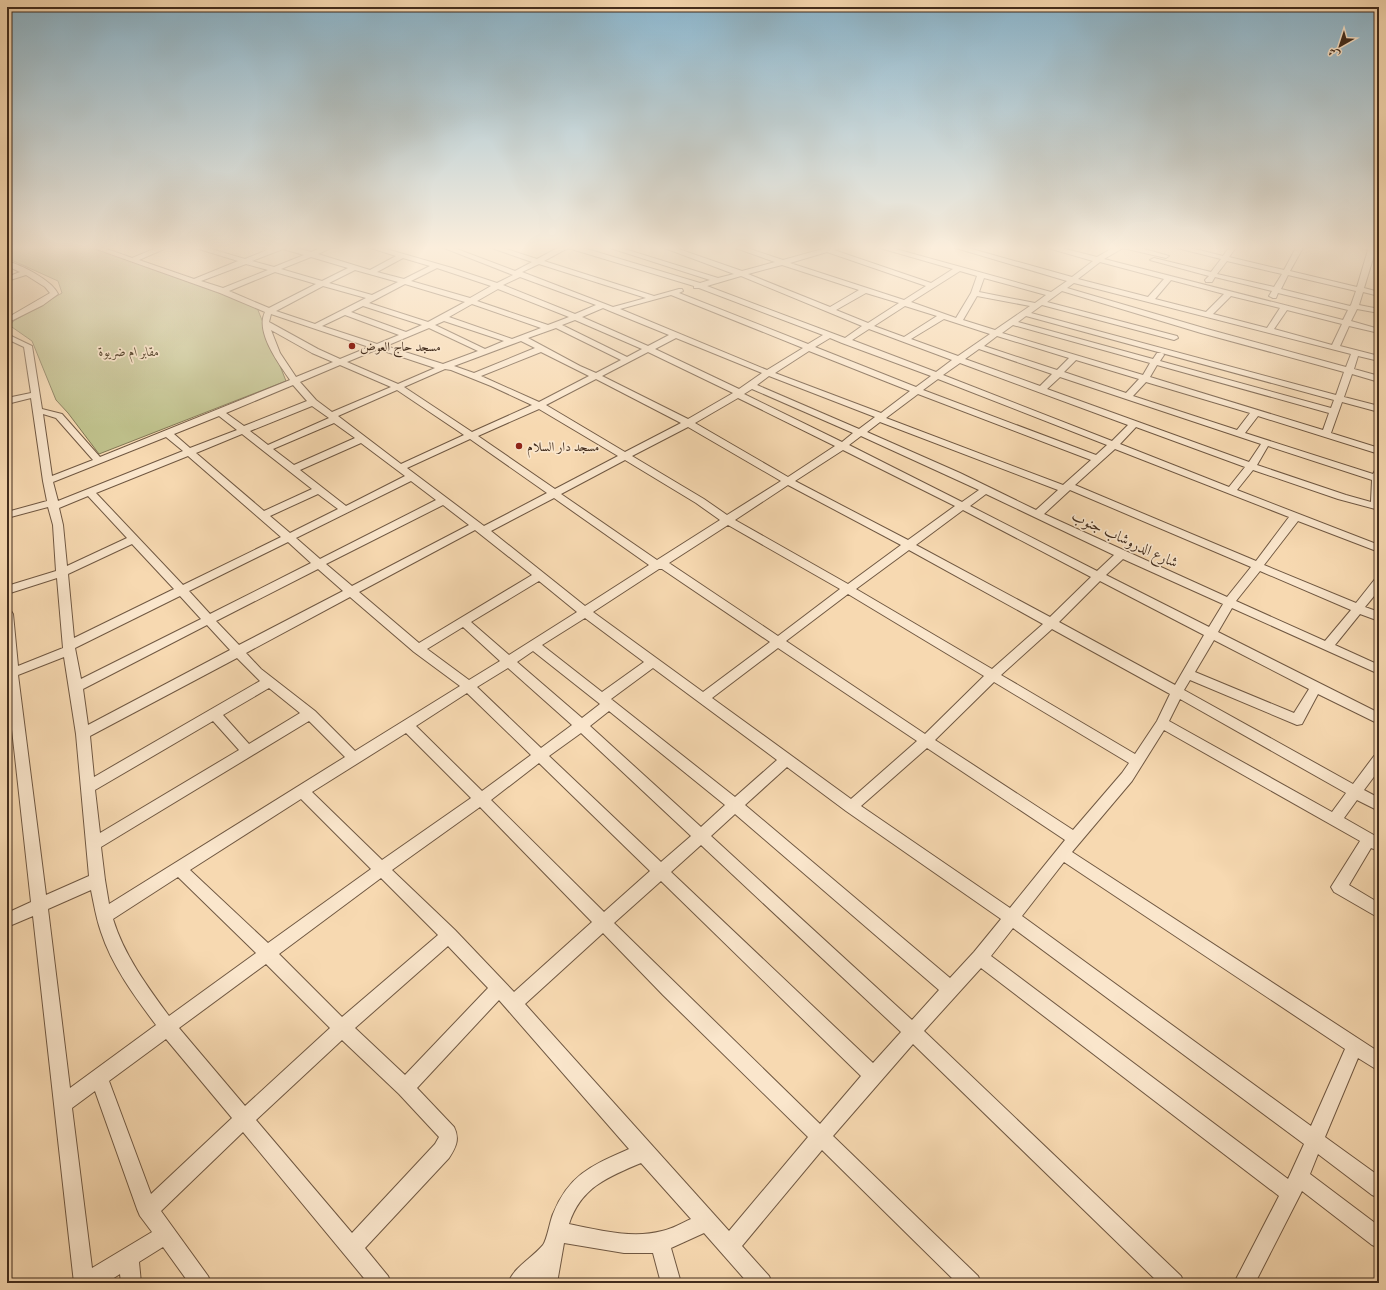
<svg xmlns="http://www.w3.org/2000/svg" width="1386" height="1290" font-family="'IM FELL English',Amiri,serif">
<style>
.green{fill:#bebf8a;stroke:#807654}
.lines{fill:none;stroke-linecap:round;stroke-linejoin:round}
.minor-casing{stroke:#705842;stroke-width:2}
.minor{fill:#fae6cc;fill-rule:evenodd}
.poi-dot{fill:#8f2418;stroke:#fae6cc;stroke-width:1.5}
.labels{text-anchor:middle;stroke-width:3.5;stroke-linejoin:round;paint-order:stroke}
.far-poi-label{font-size:13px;fill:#432d1d;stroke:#fae6cc;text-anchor:start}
.far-park-label{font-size:13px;font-style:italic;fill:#5c4a33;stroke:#fae6cc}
.street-label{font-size:15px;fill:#432d1d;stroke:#fae6cc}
</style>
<rect width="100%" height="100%" fill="#f7d9b1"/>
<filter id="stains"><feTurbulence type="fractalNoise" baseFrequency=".005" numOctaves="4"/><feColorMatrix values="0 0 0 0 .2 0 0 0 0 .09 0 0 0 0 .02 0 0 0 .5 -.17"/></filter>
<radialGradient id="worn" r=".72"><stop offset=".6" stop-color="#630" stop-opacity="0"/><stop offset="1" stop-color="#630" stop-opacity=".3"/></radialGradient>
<path class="green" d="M7,246h78l31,10 140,49 30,76 -187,73 -31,-41 -12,-13 -24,-59 -23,-16 6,-5 47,-27 -4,-12 -51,-23z"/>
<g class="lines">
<defs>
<g id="minor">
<path d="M88,246h11l33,12 29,-12h10l-32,14 55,19 44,-18 -49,-15h12l44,13 32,-13h13l21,6 14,-6h10l-17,8 52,16 26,-14 -32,-10h12l76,22 45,15 16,-8 -74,-29h10l66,25 17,-9 -46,-16h11l40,13 24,-13h16l123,37 10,-3 -106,-34h11l103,32 16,-4 -75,-28h11l72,25 33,-9 -45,-16h11l42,14 50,-14h12l-11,4 97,33 22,-14 -80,-23h12l166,46 16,-11 -118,-35h12l111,31 21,-16 -52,-15h13l43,11 19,-11h18l35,10 -3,2 -43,-10 -19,11 239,61 5,-10 -70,-17 -2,5h-3l-4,-2 3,-5 -57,-14 -3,5h-6l-1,-2 4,-4 -59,-16 4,-2 57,14 10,-13 -52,-13h14l40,10 7,-10h7l-8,11 55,13 13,-24h7l-14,25 67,16 11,-37 -12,-4h13l10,3v4l-4,-1 -11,36 15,4v4l-16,-4 -4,13 20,4v4l-22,-4 -6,12 28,8v4l-30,-7 -9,20 39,10v5l-21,-5 -4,13 25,7v6l-27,-8 -8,23 35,9v6l-37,-10 -11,31 48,15v6l-121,-38 -13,17 128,41 3,-5 3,-1v42l-41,-11 -85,-29 -16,20 142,55v7l-81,-31 -34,44 92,38 19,-24 4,-1v12l-14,17 14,5v9l-19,-7 -25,31 44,20v9l-147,-66 -14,24 161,81v11l-61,-30 -16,30 -5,1 -107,-45 -6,10 169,94 21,-28 5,-1v15l-15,20 15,8v13l-22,-11 -13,18 35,20v13l-8,-3 -22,37 30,18v15l-45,-26 -3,-5 29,-46 -196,-111 -32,51 -60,71 307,200v19l-21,-13 -33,79 54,39v22l-7,-3 -54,-41 -8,20 69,52v22l-7,-3 -70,-54 -47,92h-21l45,-87 -298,-228 -57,63 257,245 3,7h-25l-246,-239 -80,92 145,140 3,7h-24l-135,-133 -80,96 27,30 3,7h-24l-44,-50 -33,15 10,35h-20l-8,-30h-29l-60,-10 -7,40h-20l1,-5 -6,5h-24c6,-16 24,-25 35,-38 4,-5 7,-24 10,-31 16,-40 40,-49 76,-65l-130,-149 -82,88 37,39c6,12 2,20 -5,31l-84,90 23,28 3,7h-23l-125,-151 -82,79 47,65 3,7h-22l-26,-36 -24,15 2,21h-20l-1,-9 -14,9h-32l-41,-367 -26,11v-14l24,-11 -24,-218v-74l4,1 2,3 5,52 45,-18 -6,-70 -50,16v-8l49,-15 -3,-46 -5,-18 -41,11v-6l40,-11 -4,-20 -12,-83 -24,6v-6l24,-5 -7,-46 -17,-8v-5l25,12 10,63 20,5 38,43 190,-77c-11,-16 -35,-48 -25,-68l-45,-19zM568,248l126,38v2h5l124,47 -15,9 -129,-51 4,-2 -1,-2h-3l-25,7 -110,-35zM283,249l21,6 -30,12 -22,-6zM827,252l99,34 -22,14 -114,-37zM311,257l37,11 -26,13 -41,-12zM403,258l27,8 -26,13 -27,-7zM1227,261l55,13 -8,13 -57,-13zM1100,262l64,17 -16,18 -70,-18zM246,264l22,6 -45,18 -22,-7zM539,264l107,34 -33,9 -91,-35zM782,265l77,25 -29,17 -82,-33zM437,268l54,18 -21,12 -59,-17zM355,270l43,12 -26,13 -43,-12zM960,271l17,5 -6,17 -15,25 -45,-16zM275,272l41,12 -47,24 -40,-17zM1288,275l68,16 -5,14 -1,1 -69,-17zM741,276l121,50 -17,12 -138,-52zM520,277l76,28 -21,9 -72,-29zM984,278l62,17 -11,8 -56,-11zM1171,280l53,14 -18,18 -51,-13zM1074,283l277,71 -5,13 -139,-38 -140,-41zM405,284l60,18 -37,20 -59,-19zM323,286l43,12 -51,26 -39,-13zM498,289l71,28 -21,8 -71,-24zM1062,291l139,42 143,39 -8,23 -305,-82 11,-8 132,35 4,-2 -1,-2 -130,-34zM866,293l33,10 -31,20 -32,-13zM671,295l132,53 -36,22 -147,-61zM977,296l53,10 -35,24 -32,-10zM1231,296l49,12 -13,20 -54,-14zM472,304l69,24 -29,11 -63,-22zM363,306l59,19 -16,7 -55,-20zM905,306l32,10 -33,21 -30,-11zM603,308l7,3 59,24 -21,11 -66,-29zM1287,310l55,14 -10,21 -58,-16zM271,314l98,33 -29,12 -22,-10 -49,-27zM345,315l54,20 -22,9 -55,-18zM1026,316l308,84 -3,8 -171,-47 4,-6 -1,-2h-6l-4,6 -135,-37zM944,319l46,15 -32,22 -47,-17zM575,320l67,29 -15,8 -65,-32zM444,321l60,20 -19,8 -50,-24zM1013,325l137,38 -7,12 -141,-42zM429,328l49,23 -35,13 -57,-18zM556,328l65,32 -25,13 -16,-7 -52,-28zM869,329l83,31 -16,12 -84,-32zM271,330l41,23 21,9 -37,15 -16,-24zM997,336l72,22 -12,12 -73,-24zM676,338l86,35 -23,16 -84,-40zM830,338l12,5 89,33 -15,11 -101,-40zM521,341l14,7 -61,25 -20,-7zM378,349l57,19 -37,16 -51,-22zM979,349l73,25 -12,12 -75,-27zM809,351l101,40 -29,22 -106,-40zM541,352l48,24 -50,26 -58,-26zM648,352l85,41 -45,26 -86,-43zM1076,360l63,19 -13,14 -62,-21zM960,363l168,62 -16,16 -169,-66zM340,365l51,22 -59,25 -16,-12 -16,-18zM1157,365l172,48 -6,17 -173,-53zM445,369l6,1 40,16 41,19 -60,27 -68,-45zM769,376l106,41 -16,12 -102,-44zM1060,377l201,67 -12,18 -202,-73zM596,379l85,44 -56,29 -79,-47zM938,379l169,66 -11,10 -173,-65zM1146,382l104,31 -13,17 -104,-34zM293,385l14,16 -63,25 -18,-13zM752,389l101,44 -11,9 -98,-48zM397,390l67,45 -63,29 -63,-48zM918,394l173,66 -28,25 -177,-67zM738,398l97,48 -47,31 -93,-54zM312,406l17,12 -61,27 -18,-14zM539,409l79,47 -63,33 -77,-53zM43,414l13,4 37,42 -41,16zM219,416l18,14 -47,18 -16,-14zM880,422l178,68 -22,20 -76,-37 -93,-41zM334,423l21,15 -61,27 -21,-16zM688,427l93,54 -54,34 -23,-16 -72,-43zM1136,427l109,40 -16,20 -109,-43zM242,434l70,55 -48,22 -68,-58zM861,436l118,54 -17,12 -113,-57zM166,437l17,14 -125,50 -5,-19zM470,439l77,54 -63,33 -77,-58zM361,443l44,33 -59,30 -46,-36zM1268,446l104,34 -1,22 -25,-7 -89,-30zM1115,449l174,68 -33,44 -181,-76zM843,450l112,56 -47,34 -113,-59zM188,456l93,81 -98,48 -87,-92zM625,460l71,43 24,17 -63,40 -96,-66zM411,481l25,19 -116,59 -24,-21zM788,485l113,60 -53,39 -113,-64zM1070,490l181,77 -24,30 -183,-83zM318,494l20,15 -48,24 -20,-17zM986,494l128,61 -17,16 -127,-65zM88,496l39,42 -60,28 -4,-41 -4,-17zM554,498l95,67 -64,41 -94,-75zM443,505l26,20 -117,61 -26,-22zM963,510l128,67 -41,40 -134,-72zM728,525l112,64 -62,47 -109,-73zM475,530l57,45 -113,68 -60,-51zM288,542l23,21 -101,51 -21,-23zM132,544l42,45 -100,49 -6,-64zM909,550l134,74 -51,45 -136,-80zM1123,559l100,45 -14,23 -103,-52zM318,569l25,22 -104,54 -23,-24zM659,569h3l108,73 -67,50 -110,-80zM1260,571l91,39 -26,31 -89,-40zM539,581l38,31 -68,43 -38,-33zM1100,581l104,54 -29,50 -116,-63zM848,594l136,82 -59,58 -139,-93zM180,596l21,23 -120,60 -6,-31zM350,597l64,55 46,34 -105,65 -40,-40 -54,-42 -15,-16zM585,618l59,44 -42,30 -60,-47zM207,625l23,25 -142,75 -5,-36zM463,627l37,34 -31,19 -42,-31zM1052,629l118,65 -13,27 -22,33 -134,-79zM1214,640l95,49 -15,24 -99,-41zM778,648l139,93 -66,58 -139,-101zM533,651l67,53 -18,14 -65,-56zM64,657l12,77 13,142 -43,19 -28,-220zM237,658l23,23 -166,96 -4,-41zM508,668l64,57 -31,23 -64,-61zM653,668l124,92 -42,37 -124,-98zM994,682l135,81 -7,10 -49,57 -138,-90zM269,688l31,25 -51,31 -26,-29zM467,693l64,62 -49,36 -66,-65zM1180,699l166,94 -14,19 -163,-91zM609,711l116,94 -24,22 -111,-101zM213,721l26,29 -139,83 -5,-43zM309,721l36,36 -236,147 -4,-24 -4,-33zM406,733l65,65 -89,62 -70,-68zM581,733l110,103 -30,26 -112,-106zM927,748l138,92 -55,68 -149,-102zM539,763l111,108 -46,41 -113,-112zM787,767l59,44 155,108 -27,33 -24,26 -205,-173zM301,799l70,70 -103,74 -78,-73zM480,807l112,115 -78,70 -59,-62 -63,-60zM735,814l204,176 -27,30 -201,-184zM701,845l200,187 -28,31 -202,-191zM1064,862l281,187 -34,77 -289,-210zM178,877l78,76 -87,63c-22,-30 -45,-61 -56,-97zM381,878l57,57 -96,82 -63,-63zM661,881l200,195 -41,48 -206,-201zM91,890c3,14 5,28 10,42 11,34 34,65 55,93l-86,63 -22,-179zM1013,928l291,216 -16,35 -297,-223zM603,933l60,62 145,142 -79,94 -204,-227zM448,946l40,42 -83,87 -50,-47zM266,964l64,64 -85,78 -66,-78zM166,1039l66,79 -81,76 -42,-113zM342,1040l57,54 40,43 -4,7 -83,89 -96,-113zM95,1091l42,118 3,7 12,16 -60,36 -20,-160zM641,1163l50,56c-9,4 -19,10 -29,12 -30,8 -63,-1 -93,-7 12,-37 39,-47 72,-61z"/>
<path d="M7,261c14,4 45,19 51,33l-15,11 -36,18v-5l43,-25 -5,-6 -19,-12 -19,6v-4l13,-5 -13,-6z"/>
</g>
</defs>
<use href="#minor" class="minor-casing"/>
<use href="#minor" class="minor"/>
</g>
<linearGradient id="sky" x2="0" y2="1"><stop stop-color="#8ab6ce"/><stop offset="0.58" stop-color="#fbeedc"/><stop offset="1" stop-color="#fbeedc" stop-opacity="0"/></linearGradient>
<rect width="1386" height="427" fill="url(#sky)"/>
<g class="poi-dot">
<circle cx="352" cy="346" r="4"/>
<circle cx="519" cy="446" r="4"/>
</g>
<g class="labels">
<g class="far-poi-label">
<text x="360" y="351">مسجد حاج العوض</text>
<text x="527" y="451">مسجد دار السلام</text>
</g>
<g class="far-park-label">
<text x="129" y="356">مقابر ام ضريوة</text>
</g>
<g class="street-label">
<text transform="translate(1125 539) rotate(25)" y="5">شارع الدروشاب جنوب</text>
</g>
</g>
<rect width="1386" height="1290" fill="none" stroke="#f7d9b1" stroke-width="24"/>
<rect x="8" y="8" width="1370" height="1274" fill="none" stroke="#432d1d" stroke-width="2"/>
<rect x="12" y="12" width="1362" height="1266" fill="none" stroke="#432d1d"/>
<g transform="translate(1340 46) rotate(219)" stroke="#fae6cc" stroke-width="3" paint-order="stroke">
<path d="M0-3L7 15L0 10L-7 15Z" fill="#432d1d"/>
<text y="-6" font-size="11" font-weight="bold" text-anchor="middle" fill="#432d1d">ش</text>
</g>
<rect width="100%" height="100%" filter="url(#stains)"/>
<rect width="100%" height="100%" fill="url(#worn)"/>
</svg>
